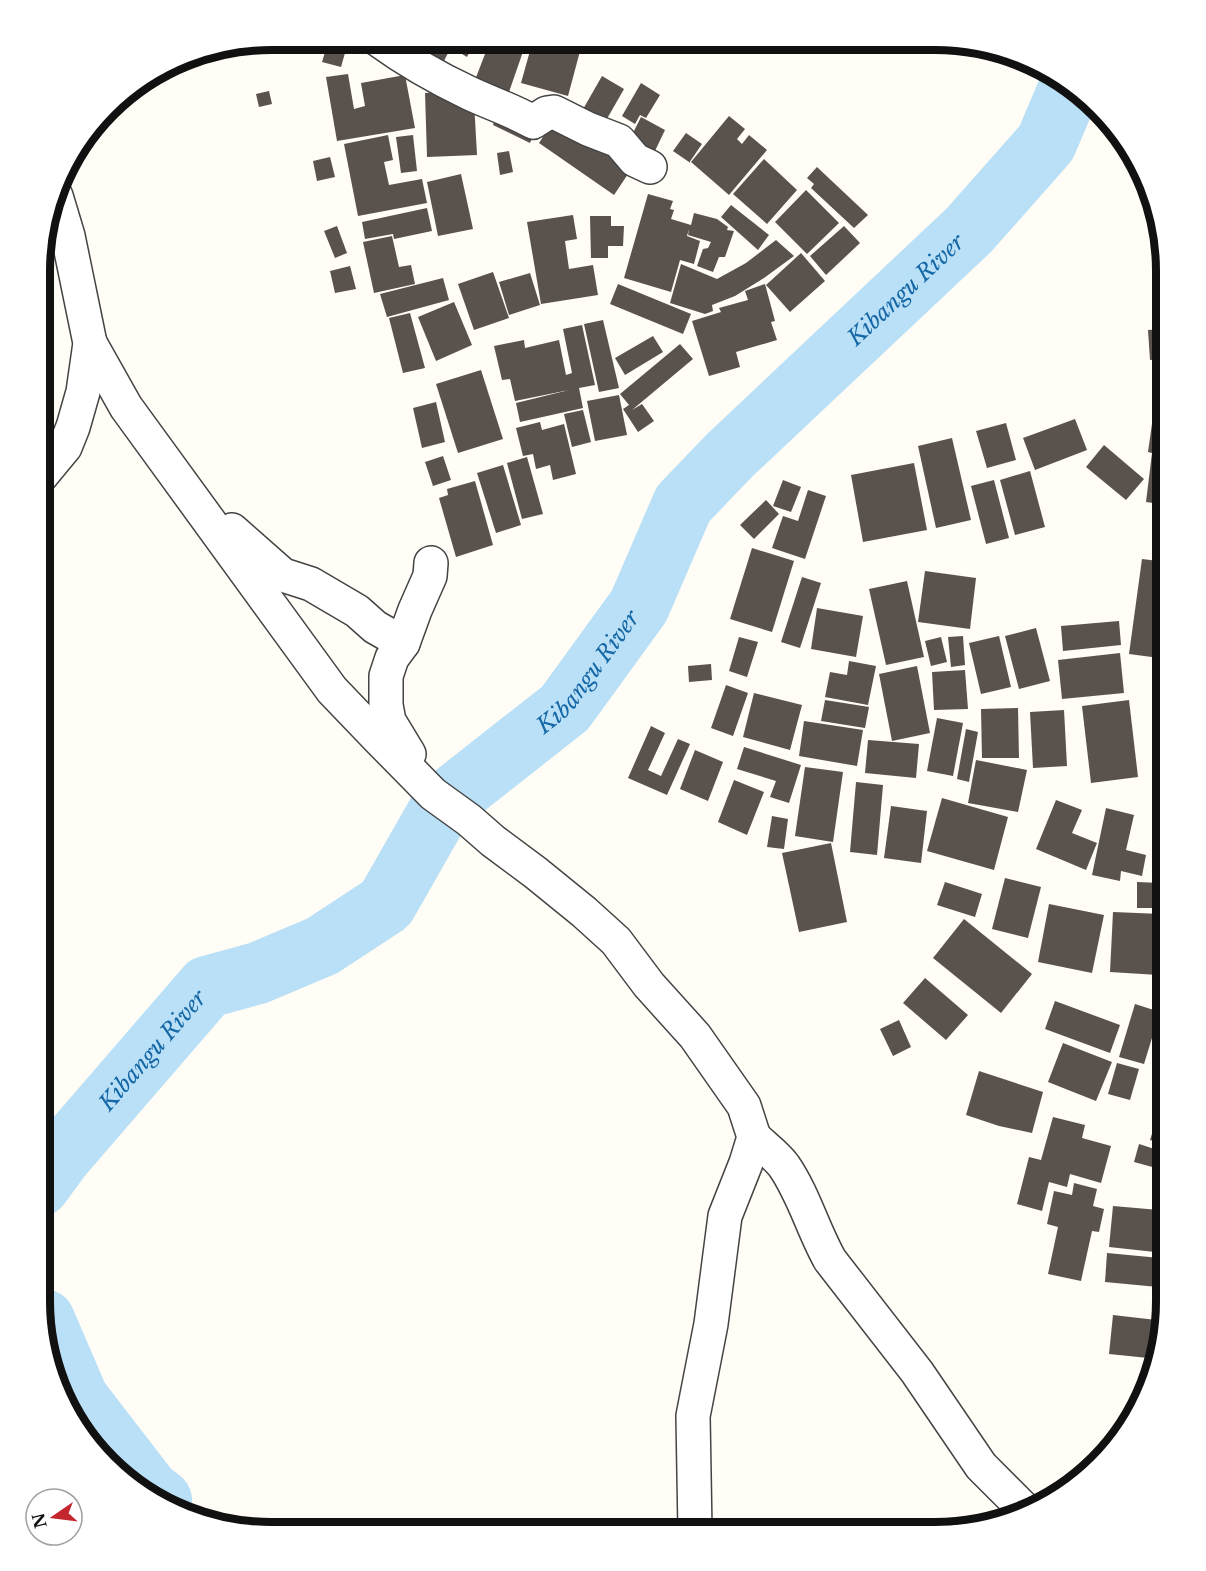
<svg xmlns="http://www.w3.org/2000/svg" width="1206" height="1571" font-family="'Libre Baskerville',serif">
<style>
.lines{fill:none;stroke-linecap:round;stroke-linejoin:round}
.river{stroke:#b9e0f7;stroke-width:62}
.building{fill:#5a524d}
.minor-casing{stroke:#444;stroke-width:36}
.minor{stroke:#fff;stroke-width:33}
.labels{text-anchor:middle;stroke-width:6;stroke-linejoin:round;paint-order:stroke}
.water-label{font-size:22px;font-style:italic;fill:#1768a6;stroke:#fff}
.rim{fill:none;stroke:#111;stroke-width:8}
</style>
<rect width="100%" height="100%" fill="#fffdf5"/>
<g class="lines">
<g class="river">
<path id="s1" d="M39,1186l22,-30 146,-169 51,-14 64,-27 64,-42 57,-100 122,-96 74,-102 44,-102 47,-49 239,-225 77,-87 25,-59"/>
<path d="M44,1320l34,79 71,92 12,9"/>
</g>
</g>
<g class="building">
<path d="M329,39h20l-8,28 -19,-5z"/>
<path d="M429,39h5l16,10 -8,16 -21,-12z"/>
<path d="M450,40h26l-9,17 -20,-12z"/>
<path d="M507,40h20l-18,52 -34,-12 15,-39 14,5z"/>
<path d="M533,40h50l-15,56 -47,-13z"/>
<path d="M348,74l6,35 11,-3 -4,-23 44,-8 10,53 -78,13 -11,-64z"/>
<path d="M602,76l22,13 -24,42 -22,-13z"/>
<path d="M641,83l19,12 -14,23 -6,-3 -5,9 -13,-8z"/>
<path d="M269,91l3,13 -13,3 -3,-13z"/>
<path d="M452,91l22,10 3,54 -50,2 -2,-64z"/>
<path d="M496,116l38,18 -4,9 -37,-18z"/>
<path d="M557,116l75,52 -18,27 -75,-52z"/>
<path d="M729,116l16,13 -8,10 5,5 7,-9 18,15 -38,45 -38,-33z"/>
<path d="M641,117l24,13 -11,23 -25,-12z"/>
<path d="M686,133l16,11 -13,19v-1l-16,-11z"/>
<path d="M388,135l5,25 -9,2 5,23 33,-6 5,24 -69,13 -14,-72z"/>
<path d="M413,135l4,36 -16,2 -5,-36z"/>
<path d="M509,151l4,21 -13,3 -3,-22z"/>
<path d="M330,157l5,20 -18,4 -4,-20z"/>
<path d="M764,159l33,31 -30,34 -34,-30z"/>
<path d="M817,167l51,48 -14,13 -43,-40 3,-4 -7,-6z"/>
<path d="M461,174l12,55 -35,7 -11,-54z"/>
<path d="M806,190l33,33 -32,31 -32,-32z"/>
<path d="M648,194l25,7 -3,8 4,1 -3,9 20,6 3,-12 23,6 11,8 -1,3 7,1 -9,26h-6l-6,15 -16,-6 6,-17 5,-1 3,-6 -23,-7 1,-6 -2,7 13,5 -6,23 -14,-4 -9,32 -47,-14z"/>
<path d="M731,205l38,30 -11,15 -37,-33z"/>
<path d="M427,208l5,23 -38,8 -1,-5 -28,5 -3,-17z"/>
<path d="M573,215l4,24 -12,2 4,28 24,-4 5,30 -57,9 -14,-82z"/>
<path d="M590,216h21v10h13l-1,20h-15v12h-17z"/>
<path d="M337,226l10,27 -12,5 -11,-27z"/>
<path d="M844,226l16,17 -34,32 -16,-19z"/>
<path d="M392,236l7,31 12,-2 4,19 -41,9 -11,-51z"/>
<path d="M776,240l18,16 -30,22 -29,18 -23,9 1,6 -8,3 -35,-11 11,-39 36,15 29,-16z"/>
<path d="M801,253l24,28 -35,31 -24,-27z"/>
<path d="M350,266l6,23 -21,4 -5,-22z"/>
<path d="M493,272l16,46 -35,12 -16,-46z"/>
<path d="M530,273l10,32 -31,10 -10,-33z"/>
<path d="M443,278l6,22 -62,17 -7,-23z"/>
<path d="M618,284l73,30 -8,20 -73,-30z"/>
<path d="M765,284l10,37 -4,1 6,18 -41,12 4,15 -31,9 -17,-55 29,-9 -2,-4 29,-8 -3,-9z"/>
<path d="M454,302l18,43 -36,16 -18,-44z"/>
<path d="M410,313l15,55 -22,5 -14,-55z"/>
<path d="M603,320l16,68 -20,4 -15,-68z"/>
<path d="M582,325l13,60 -16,3 4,20 -63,14 -4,-19 53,-13 -54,11 -5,-22 -8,1 -8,-34 30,-6 1,8 34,-8 7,35 6,-2 -9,-44z"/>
<path d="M1167,329v30l-17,1 -2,-30z"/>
<path d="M653,336l10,16 -38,23 -10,-17z"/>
<path d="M680,344l13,15 -61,51 10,-6 12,17 -16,11 -15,-23 6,-4 -9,-11z"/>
<path d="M481,370l22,69 -45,14 -22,-69z"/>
<path d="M619,395l8,40 -32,6 -8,-40z"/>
<path d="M1156,395l11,8v102l-21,-3 6,-49 -4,-1z"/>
<path d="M436,402l9,40 -23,6 -9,-40z"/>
<path d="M583,410l8,32 -19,5 -8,-33z"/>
<path d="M1075,419l12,31 -52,20 -12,-32z"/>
<path d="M540,422l2,8 22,-6 12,50 -23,6 -3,-15 -14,4 -3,-15 -10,2 -7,-28z"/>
<path d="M1006,423l10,37 -29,8 -11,-37z"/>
<path d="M952,438l19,82 -35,8 -18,-82z"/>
<path d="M1104,445l40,34 -18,21 -40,-33z"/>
<path d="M443,456l8,24 -18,6 -8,-24z"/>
<path d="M527,457l16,57 -21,5 -15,-56z"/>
<path d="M914,463l13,67 -64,12 -12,-67z"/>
<path d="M503,465l18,60 -25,8 -19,-60z"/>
<path d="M1030,471l15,56 -30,8 -15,-55z"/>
<path d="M783,480l18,7 -10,25 -18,-6z"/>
<path d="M994,480l15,58 -23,6 -15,-58z"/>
<path d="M475,481l18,64 -37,12 -17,-59 9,-3 -1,-6z"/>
<path d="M808,490l18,6 -21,63 -33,-11 11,-32 15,5z"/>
<path d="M766,500l13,14 -25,25 -14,-14z"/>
<path d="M752,548l42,13 -22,71 -42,-13z"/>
<path d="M1142,559l25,3v97l-38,-5z"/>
<path d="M925,571l51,7 -6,51 -52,-7z"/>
<path d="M802,577l19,6 -21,65 -19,-6z"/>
<path d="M907,581l17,76 -38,8 -17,-76z"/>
<path d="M817,608l46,8 -7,41 -45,-8z"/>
<path d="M1119,621l2,24 -58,6 -2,-25z"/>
<path d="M1036,628l14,53 -31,8 -14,-53z"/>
<path d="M963,636l2,29 -14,2 -3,-30z"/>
<path d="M999,636l12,51 -30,7 -12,-51z"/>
<path d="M739,637l19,5 -11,35 -18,-6z"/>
<path d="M941,637l6,25 -16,4 -6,-25z"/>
<path d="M1120,653l4,40 -62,6 -4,-39z"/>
<path d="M849,661l27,5 -8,39 -43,-8 5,-25 17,3z"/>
<path d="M711,664l1,16 -23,2 -1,-16z"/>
<path d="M917,666l13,67 -38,8 -13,-67z"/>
<path d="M965,670l3,39 -34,1 -2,-38z"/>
<path d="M726,685l22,8 -15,43 -22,-8z"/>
<path d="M754,693l48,12 -12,45 -47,-13z"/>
<path d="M825,700l44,7 -4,21 -44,-7z"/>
<path d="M1129,700l9,77 -47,6 -9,-77z"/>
<path d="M1018,708l1,50h-37l-1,-49z"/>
<path d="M1064,710l3,56 -34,2 -3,-56z"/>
<path d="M937,718l26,5 -10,53 -26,-5z"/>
<path d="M804,721l59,9 -6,36 -58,-10z"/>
<path d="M651,726l14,7 -17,37 13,6 17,-37 12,5 -23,51 -39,-17z"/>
<path d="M966,729l12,3 -9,50 -12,-3z"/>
<path d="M868,740l51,4 -3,34 -51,-5z"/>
<path d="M744,747l57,18 -12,38 -19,-6 6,-16 -39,-12z"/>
<path d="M695,750l28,12 -15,39 -28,-12z"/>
<path d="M976,760l51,10 -9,42 -50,-9z"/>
<path d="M805,767l38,5 -10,70 -38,-6z"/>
<path d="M734,780l30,12 -17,43 -29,-13z"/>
<path d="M856,782l27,3 -6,70 -27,-3z"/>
<path d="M942,798l66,19 -14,53 -67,-19z"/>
<path d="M1056,800l26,10 -10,23 25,10 -11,27 -50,-21z"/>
<path d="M891,806l36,5 -6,52 -37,-5z"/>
<path d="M1106,808l28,7 -8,35 20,5 -4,21 -21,-5 -1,10 -28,-6z"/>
<path d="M772,816l16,3 -4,30 -17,-2z"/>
<path d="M831,843l16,79 -48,10 -17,-79z"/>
<path d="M1005,878l36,9 -13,51 -36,-9z"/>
<path d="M945,882l37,12 -7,23 -38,-12z"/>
<path d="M1137,882l24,1v25h-24z"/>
<path d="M1049,904l55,11 -12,58 -54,-11z"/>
<path d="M1113,912l48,2 -3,61 -48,-3z"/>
<path d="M964,919l68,55 -31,39 -68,-55z"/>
<path d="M925,978l43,37 -22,25 -43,-37z"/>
<path d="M1055,1001l65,24 -10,28 -65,-24z"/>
<path d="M1135,1004l25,8 -16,52 -25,-7z"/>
<path d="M899,1020l12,27 -18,9 -13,-27z"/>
<path d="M1063,1043l49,19 -16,39 -48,-19z"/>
<path d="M1117,1063l22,6 -9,31 -22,-6z"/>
<path d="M979,1071l64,21 -11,41 -33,-7 -33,-11z"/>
<path d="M1163,1098l4,1v46l-17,-5z"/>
<path d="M1053,1117l32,8 -3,13 29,8 -10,37 -31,-9 -3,13 -18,-5 -7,29 -25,-7 12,-47 12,3z"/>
<path d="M1139,1144l28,9v18l-33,-9z"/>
<path d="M1074,1183l23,6 -4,17 11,3 -5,23 -7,-1 -11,50 -33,-7 10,-47 -11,-3 7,-33 18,4z"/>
<path d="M1113,1206l46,4 -4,42 -46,-5z"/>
<path d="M1107,1253l53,5 -2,29 -53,-5z"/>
<path d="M1113,1315l52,6 -7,38 -49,-5z"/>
</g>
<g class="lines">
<defs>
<g id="minor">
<path d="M377,39c29,21 60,39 92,54 21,10 43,17 64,29l14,-9 7,-1 34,17 31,12 16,19 15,7"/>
<path d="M90,343l36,64 206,283 47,49 54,55 36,26 24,21 43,32 48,39 32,29 33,44 46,51 49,70 10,31 -8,26 -21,53 -14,108 -18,92 2,115"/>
<path d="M41,476l24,-29 8,-20 10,-35 7,-49 -22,-107 -12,-40"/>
<path d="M232,530l51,45 28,9 46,27 18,16 28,16"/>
<path d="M409,754l-20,-33 -3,-16v-29l6,-18 11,-15 12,-33 15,-34 1,-13"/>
<path d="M754,1137c9,9 22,18 30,29 20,29 29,64 46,94l87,112 64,94 45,45"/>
</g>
</defs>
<use href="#minor" class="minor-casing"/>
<use href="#minor" class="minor"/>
</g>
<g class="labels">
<g class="water-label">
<text dy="8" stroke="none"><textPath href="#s1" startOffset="1276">Kibangu River</textPath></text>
<text dy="8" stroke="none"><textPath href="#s1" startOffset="772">Kibangu River</textPath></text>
<text dy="8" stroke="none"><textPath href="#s1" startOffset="177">Kibangu River</textPath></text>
</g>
</g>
<path d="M0 0H1206V1571H0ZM271 50H935A221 221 0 0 1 1156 271V1301A221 221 0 0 1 935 1522H271A221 221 0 0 1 50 1301V271A221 221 0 0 1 271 50Z" fill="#fff" fill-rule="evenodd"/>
<path class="rim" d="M271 50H935A221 221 0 0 1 1156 271V1301A221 221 0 0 1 935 1522H271A221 221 0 0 1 50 1301V271A221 221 0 0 1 271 50Z"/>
<g transform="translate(54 1517) rotate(256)"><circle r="28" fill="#ffffff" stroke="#a0a0a0" stroke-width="1.5"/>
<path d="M0-4.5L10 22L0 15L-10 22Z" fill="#c4262e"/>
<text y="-9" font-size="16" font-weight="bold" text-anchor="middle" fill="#111111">N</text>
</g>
</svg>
